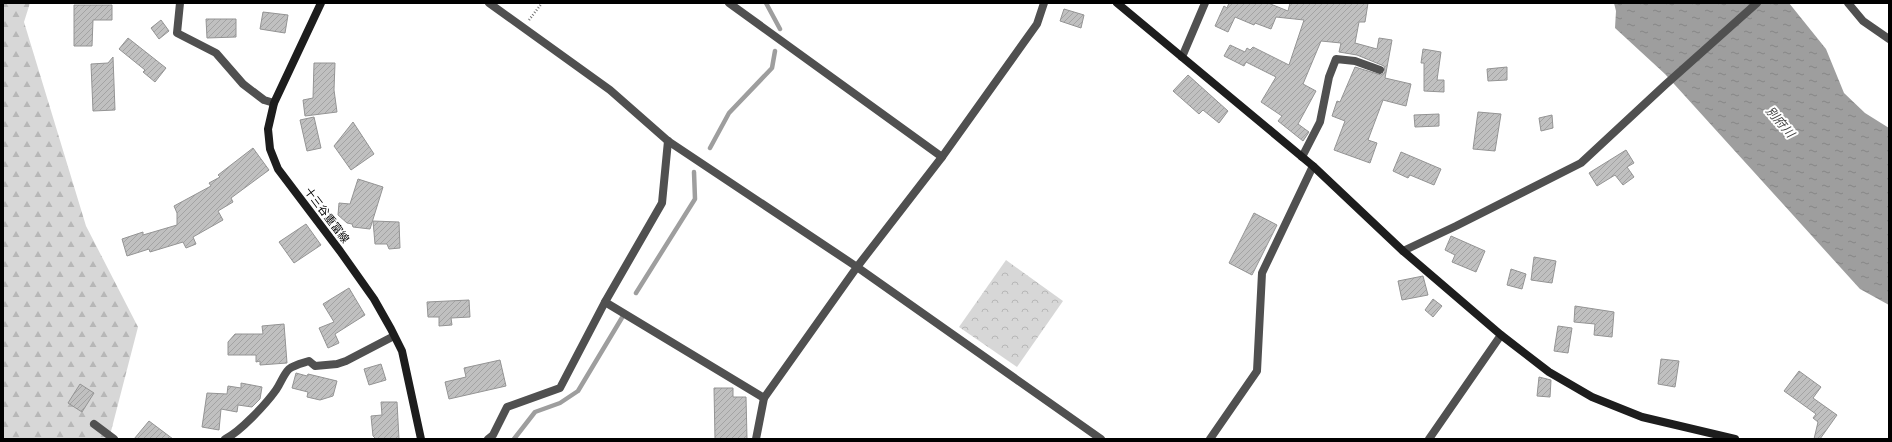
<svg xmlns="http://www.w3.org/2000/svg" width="1892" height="442" font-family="Mulish,'Noto Sans JP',sans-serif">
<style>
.forest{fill:url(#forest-firs)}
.park{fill:url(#park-crowns)}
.water{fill:url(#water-ripples)}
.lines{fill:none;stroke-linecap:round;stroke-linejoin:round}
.stream{stroke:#9e9e9e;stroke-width:4.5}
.building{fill:url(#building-hatch);stroke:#949494}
.path{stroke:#727272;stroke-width:2.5;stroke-dasharray:1 2;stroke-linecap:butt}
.lane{stroke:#505050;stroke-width:8}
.street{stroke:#505050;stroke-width:8}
.secondary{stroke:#1d1d1d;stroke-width:8}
.labels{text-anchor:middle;stroke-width:4;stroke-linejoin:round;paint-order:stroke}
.street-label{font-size:11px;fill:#000;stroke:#fff}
.water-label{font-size:12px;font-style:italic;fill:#3f3f3f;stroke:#fff}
</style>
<defs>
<pattern id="forest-firs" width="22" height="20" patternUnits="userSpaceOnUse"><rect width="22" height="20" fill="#d7d7d7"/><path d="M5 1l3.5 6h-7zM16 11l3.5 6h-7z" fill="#b7b7b7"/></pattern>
<pattern id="park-crowns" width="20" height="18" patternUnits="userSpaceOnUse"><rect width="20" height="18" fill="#d7d7d7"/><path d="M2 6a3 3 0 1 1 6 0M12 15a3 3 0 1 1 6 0" fill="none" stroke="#b7b7b7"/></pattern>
<pattern id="water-ripples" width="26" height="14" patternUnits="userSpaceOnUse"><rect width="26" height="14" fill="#9e9e9e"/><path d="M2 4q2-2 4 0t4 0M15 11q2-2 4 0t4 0" fill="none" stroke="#868686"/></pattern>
<pattern id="building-hatch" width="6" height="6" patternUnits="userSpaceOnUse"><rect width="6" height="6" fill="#c0c0c0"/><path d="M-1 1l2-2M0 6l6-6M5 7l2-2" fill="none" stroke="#a3a3a3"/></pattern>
</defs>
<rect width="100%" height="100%" fill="#fff"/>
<path class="forest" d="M3,3h27l-6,19 62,204 52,101 -29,112h-106z"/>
<path class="park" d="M1006,260l57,41 -46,66 -58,-40z"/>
<path class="water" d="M1614,3h175l37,46 18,44 21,20 24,15v177l-29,-16 -195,-215 -50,-46 1,-17z"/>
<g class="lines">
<g class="stream">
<path d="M766,3l14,26"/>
<path d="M710,148l19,-35 43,-45 3,-17"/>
<path d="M636,293l59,-94 -1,-27"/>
<path d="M514,439l21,-27 25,-9 18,-12 45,-75"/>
</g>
</g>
<g class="building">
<path d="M1229,3h39l20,8 2,-8h78l-3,19h-6l-4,21 22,6 2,-11 13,2 -7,38 26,6 -5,22 -23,-6 -15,40 9,3 -7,20 -36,-13 11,-29 -13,-5 5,-15 3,1 15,-35 26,8 4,-3 -1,-6 -27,-11 -18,-3 2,-9 -20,-2 -18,43 13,7 -18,33 11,8 -6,9 -25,-20 4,-5 -21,-14 15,-25 -30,-15 -2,4 -20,-10 6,-11 15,7 2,-4 3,2 3,-3 36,18 15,-45 -28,-3 -5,12 -16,-6 -1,2 -19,-8 -7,15 -13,-6 9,-20 3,2z"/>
<path d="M74,5h38v15h-19l-1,26h-18z"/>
<path d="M1064,9l20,6 -3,13 -21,-7z"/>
<path d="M263,12l25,3 -3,18 -25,-4z"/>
<path d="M206,19h30v18l-29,1z"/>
<path d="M161,20l8,11 -10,8 -8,-11z"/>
<path d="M128,38l38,30 -11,14 -12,-10 2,-2 -26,-21z"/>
<path d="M1423,49l18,3 -4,28h7v12l-20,-1v-28h-3z"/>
<path d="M113,57l2,53 -22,1 -2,-47 17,-1z"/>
<path d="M314,63h21l-1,27 3,22 -32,4 -2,-16 10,-2z"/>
<path d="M1507,67v13l-19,1 -1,-12z"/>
<path d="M1188,75l40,36 -9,12 -16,-13 -4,4 -26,-23z"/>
<path d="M1478,112l23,2 -6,37 -22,-2z"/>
<path d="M1439,114v12l-24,1 -1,-12z"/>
<path d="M1552,115l1,13 -12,3 -2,-13z"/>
<path d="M314,117l7,31 -14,3 -7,-31z"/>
<path d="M353,122l21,32 -23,16 -17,-24z"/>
<path d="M253,148l16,22 -38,28 2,4 -15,9 5,9 -30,17 3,7 -10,4 -3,-6 -33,10 -1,-3 -22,7 -5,-17 21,-7v3l34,-10v-12l-3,-7 37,-20 -2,-3 11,-6 -2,-2z"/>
<path d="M1626,150l8,13 -7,4 7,10 -11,8 -8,-10 -18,11 -8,-13z"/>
<path d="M1401,152l40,17 -7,16 -24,-10 -2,3 -15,-7z"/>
<path d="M358,179l25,8 -13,42 -17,-2 -1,-3 -5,-1 -9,-8 1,-12 11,1z"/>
<path d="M1254,213l23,12 -25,50 -23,-12z"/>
<path d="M373,221l26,1 1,26 -11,1 -2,-5h-12z"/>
<path d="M306,224l15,21 -27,18 -15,-21z"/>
<path d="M1451,236l34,15 -9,21 -24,-10 3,-7 -10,-5z"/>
<path d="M1534,257l22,4 -4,22 -21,-3z"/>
<path d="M1511,269l15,5 -4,15 -15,-4z"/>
<path d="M1423,276l5,19 -26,5 -4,-19z"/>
<path d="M349,288l16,27 -30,19 4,9 -11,5 -9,-20 15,-6 -11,-18z"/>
<path d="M1433,299l9,7 -9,11 -8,-7z"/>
<path d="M469,300l1,17 -19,1 1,7 -13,1v-9h-11l-1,-15z"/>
<path d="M1575,306l39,6 -2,25 -18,-2 1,-11 -21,-2z"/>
<path d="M284,324l3,39 -27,2v-4l-4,1v-7h-28v-13l7,-8h28l-1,-8z"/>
<path d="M1558,326l14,2 -4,25 -14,-2z"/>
<path d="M1661,359l18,2 -4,26 -17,-3z"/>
<path d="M500,360l6,26 -57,13 -4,-17 21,-5 -2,-9z"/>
<path d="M381,364l5,16 -17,5 -5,-16z"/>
<path d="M1799,371l22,16 -8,11 24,17 -17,24h-6l4,-17 -5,-4 3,-4 -32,-23z"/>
<path d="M296,373l11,3 1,-2 29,7 -4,15 -13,4 -13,-3 1,-5 -16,-4z"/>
<path d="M1539,377l12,3 -1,17 -13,-1z"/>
<path d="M241,383l21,4 -2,12 -8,8 -14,-2 -1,7 -16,-3 -2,21 -17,-3 5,-34 20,1 1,-8 13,2z"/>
<path d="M80,384l14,9 -12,19 -14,-9z"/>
<path d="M714,388h19v9h13l1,42h-32z"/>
<path d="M381,402h16l2,37h-23l-3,-3 -2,-20 11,-1z"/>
<path d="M149,421l24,18h-39z"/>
</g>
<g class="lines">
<path class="path" d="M529,20l13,-17"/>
<g class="lane">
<path d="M94,424l20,15"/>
<path d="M225,439c15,-7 41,-35 51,-49 5,-7 7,-15 13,-21 5,-4 14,-6 20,-8l6,5 22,-2 9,-3 48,-25"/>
</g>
<g class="street">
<path d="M180,3l-3,30 39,20 27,31 21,16 10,3"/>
<path d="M489,3l121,87 58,51 189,126 -93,131 -8,41"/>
<path d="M729,3l213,154"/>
<path d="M1044,3l-7,21 -95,133 -85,110 244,172"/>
<path d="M1848,3l15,18 26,18"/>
<path d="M1182,57l23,-54"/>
<path d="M1302,157l18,-35 9,-45 7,-18 19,2 25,9"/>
<path d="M1403,251l53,-25 125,-63 84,-78 92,-82"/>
<path d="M605,302l159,96"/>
<path d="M488,439l5,-4 14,-28 53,-19 45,-86 57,-99 6,-62"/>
<path d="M1210,439l47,-68 5,-98 51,-107"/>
<path d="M1429,439l72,-104"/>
</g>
<g class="secondary">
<path d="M321,3l-47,100 -6,26 2,20 8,20 62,82 34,48 17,30 11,22 19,88"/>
<path d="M1117,3l196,163 90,85 98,84 48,37 43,25 50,20 93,22"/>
</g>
</g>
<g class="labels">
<g class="street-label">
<text transform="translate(327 215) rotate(53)" y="4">十三谷重富線</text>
</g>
<g class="water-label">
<text transform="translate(1780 122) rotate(49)" y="4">別府川</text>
</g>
</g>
<rect width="1892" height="442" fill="none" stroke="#000000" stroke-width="8"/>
</svg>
